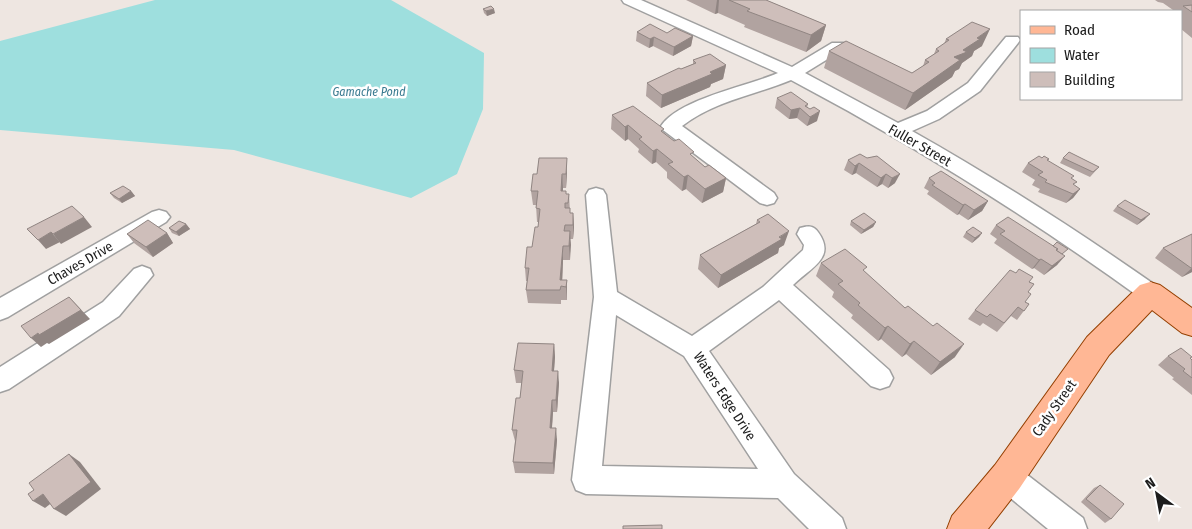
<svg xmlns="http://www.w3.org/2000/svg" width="1192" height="529" font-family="'Fira Sans Condensed',sans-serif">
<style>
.water{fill:#9edfde}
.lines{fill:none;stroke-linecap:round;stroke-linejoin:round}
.minor-casing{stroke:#a0a0a0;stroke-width:3}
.major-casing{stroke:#943f00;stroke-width:2}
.minor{fill:#fff;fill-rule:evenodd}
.major{fill:#ffb795;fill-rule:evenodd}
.wall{fill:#b1a3a0}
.shaded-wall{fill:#908582}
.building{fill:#cebeba;stroke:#908582}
.labels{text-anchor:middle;stroke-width:5;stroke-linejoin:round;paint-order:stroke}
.far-water-label{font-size:12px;font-style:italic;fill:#397a90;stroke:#fff}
.street-label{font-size:14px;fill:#1c1c1c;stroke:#fff}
</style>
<rect width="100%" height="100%" fill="#eee6e1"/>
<path class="water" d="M155,0h236l93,53 -1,56 -26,65 -46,24 -177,-48 -234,-20v-89z"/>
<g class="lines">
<defs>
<g id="minor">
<path d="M622,0h19l151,67 40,-24h12l2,3 -2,3 -39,24 93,50 29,-12 41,-28 38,-46h12l2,3 -2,3 -38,48 -41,28 -27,12c85,48 166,100 246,156l4,6 -4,6 -8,3 -8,-3c-112,-81 -228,-154 -351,-219 -36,15 -77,21 -109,46l92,67 3,5 -3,5 -7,2 -7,-2 -97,-73 -2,-4c18,-27 87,-40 117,-53l-154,-70z"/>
<path d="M596,188l7,2 3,5 11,97 75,44 71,-49 40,-37 1,-5 -7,-11 3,-6c8,-2 13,-3 18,4 19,26 -8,36 -25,53l96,85 4,8 -4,8 -9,3 -9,-3 -92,-86 -70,51 85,123 48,44 4,11h-37l-31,-31 -192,-4 -10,-4 -4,-10 22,-183 -8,-102 3,-5zM616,315l68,41 74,113 -156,-3z"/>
<path d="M159,210l7,2 4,5 -4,5 -158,95 -8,3v-22l152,-86z"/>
<path d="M142,266l8,3 3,6 -34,41 -110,73 -9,3v-25l103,-65 31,-33z"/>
<path d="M1007,463l10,4 66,51 4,11h-39l-51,-42 -4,-10 4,-10z"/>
</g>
<path id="major" d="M1150,282l10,3 32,23v28l-10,-3 -30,-23 -43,45 -90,134 -31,40h-41l5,-13 43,-51 92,-128 53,-52z"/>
</defs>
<use href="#minor" class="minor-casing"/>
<use href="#major" class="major-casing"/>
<use href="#minor" class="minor"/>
<use href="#major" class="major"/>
</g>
<g class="wall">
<path d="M686,0h80l60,25 -5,16 -15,11 -62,-25 1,-2 -27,-12 -3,1z"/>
<path d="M1155,0h37v38l-11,-9v-18l-8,-1 -10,-7 -5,-1z"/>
<path d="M483,9l12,4 -8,3 -3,-3z"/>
<path d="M637,32l30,1 26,3 -2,10 -18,10 -20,-10 -4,2 -13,-7z"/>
<path d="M946,39l36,7 -8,5 -2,5 -10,7 -3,6 -4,2 -3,6 -47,33 -81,-42 5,-17 83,22 11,-7 2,-6 9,-6 2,-5 8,-5z"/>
<path d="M693,60l33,5 -3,14 -12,5 -1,3 -49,21 -15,-12 1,-13 46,-19z"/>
<path d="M777,98l31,6 -1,4 10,13 -10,5 -10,-8 -8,1 -14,-11z"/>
<path d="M612,115l51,17 42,35 21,11 -3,14 -21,11 -16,-14 -4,2 -15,-13v-6l-11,-10 -4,2 -14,-12 1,-3 -11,-10 -3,2 -14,-12z"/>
<path d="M877,156l18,27 -7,5 -6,-4 -5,3 -21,-14 -4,2 -8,-5 4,-10 19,-2z"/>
<path d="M1042,158l7,1 -2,2 25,18 2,6 6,4 -7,9 -7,5 -28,-11 2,-3 -8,-4 3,-5 -13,-8 6,-9z"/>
<path d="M1063,158l36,9 -9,10 -30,-14z"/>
<path d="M567,172l-1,16h-3v3l3,3h3l1,19h3l1,14 -1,12h-3v21h-7l-1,20h5v20h-6v4l-33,-1 -2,-13 1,-9h-1l-1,-13 7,-21 6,-20 1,-5h-2l-1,-17h-3l-2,-14z"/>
<path d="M929,178l59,23 -6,10 -14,9 -9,-6 -2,1 -30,-21 2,-3 -5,-3z"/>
<path d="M131,191l4,5 -13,7 -8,-5 -4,-5z"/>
<path d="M1117,206l28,13 -8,6 -24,-14z"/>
<path d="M757,220l27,25 -5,3 -1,5 -60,35 -20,-19 2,-14 56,-31z"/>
<path d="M851,221l25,1 -3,5 -12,7 -11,-9z"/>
<path d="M186,224l4,5 -11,7 -7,-3 -3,-5z"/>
<path d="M996,225l67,30 -6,10 -13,10 -10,-7 -2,1 -38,-26 3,-4 -7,-5z"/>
<path d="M966,232l16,1 -3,4 -7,6 -9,-6z"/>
<path d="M167,233l6,10 -20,14 -19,-14 -7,-9z"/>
<path d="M1192,234v38l-10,5 -27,-19 8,-10z"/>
<path d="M821,263l44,9 90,85 -24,18 -25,-21 -4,3 -21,-18 -3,2 -27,-23 2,-3 -21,-18 2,-5 -18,-16z"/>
<path d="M1030,282l-5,20 4,2 -12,16 -6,-4 -14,16 -14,-9 -3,3 -12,-7 7,-9z"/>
<path d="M554,344l1,13 -1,14 5,12 -2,29h-4l-1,16 5,12 -3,34 -39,-1 -2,-11 2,-21 -3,-11 8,-32 2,-15h-6l-2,-13z"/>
<path d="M1168,356l22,3 2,1v35l-20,-16 2,-1 -16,-13z"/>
<path d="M1100,485l11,34 -6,4 -24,-21 13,-14z"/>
</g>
<g class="shaded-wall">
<path d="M717,0h2l-1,13 -3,1z"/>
<path d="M494,9l1,4 -8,3 -1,-5z"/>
<path d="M826,25l-5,16 -15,11 5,-17z"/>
<path d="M990,29l-8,17 -8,5 -2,5 -10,7 -3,6 -4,2 -3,6 -47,33 8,-17 41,-36 9,-7 14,-12z"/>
<path d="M693,36l-2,10 -18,10 1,-9z"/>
<path d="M654,37l-1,9 -4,2 1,-9z"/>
<path d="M726,65l-3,14 -12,5 -1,3 -49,21 1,-13 48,-23z"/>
<path d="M800,108l-3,10 -8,1 2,-9z"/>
<path d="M820,111l-3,10 -10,5 3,-9z"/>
<path d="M628,125v14l-3,2v-14z"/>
<path d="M657,149l-1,13 -4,2 1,-13z"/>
<path d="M567,158v14l-1,16v-14z"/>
<path d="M859,163l-3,10 -4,2 3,-9z"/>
<path d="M562,174l1,14 -1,17 -1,-14z"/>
<path d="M886,174l-4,10 -5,3 4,-9z"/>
<path d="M900,174l-5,9 -7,5 4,-10z"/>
<path d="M688,175l-2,14 -4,2 2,-14z"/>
<path d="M726,178l-3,14 -21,11 3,-14z"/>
<path d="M1080,189l-7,9 -7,5 7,-9z"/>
<path d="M131,191l4,5 -13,7 -3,-4z"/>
<path d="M988,201l-6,10 -14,9 6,-10z"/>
<path d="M965,204l-6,10 -2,1 6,-10z"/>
<path d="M573,213l1,14 -1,12z"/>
<path d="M1150,214l-5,5 -8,6 4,-5z"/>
<path d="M84,217l8,10 -31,17 -8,-10z"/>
<path d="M876,222l-3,5 -12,7 3,-4z"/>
<path d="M186,224l4,5 -11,7 -3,-4z"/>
<path d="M570,231l1,14 -1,15 -1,-14z"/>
<path d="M789,231l-5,14 -5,3 -1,5 -60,35 3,-13z"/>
<path d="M51,232l9,10 -14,7 -8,-9z"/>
<path d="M167,233l6,10 -20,14 -7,-10z"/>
<path d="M982,233l-3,4 -7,6 3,-5z"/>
<path d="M563,246v14l-1,26 -2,-6z"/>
<path d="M1065,256l-8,9 -13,10 8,-9z"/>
<path d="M1041,259l-7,9 -2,1 7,-9z"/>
<path d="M1192,268v4l-10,5z"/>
<path d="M567,280v20l-1,-13z"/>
<path d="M69,297l21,22 -41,25 -2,-1 -6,4 -10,-9 7,-5z"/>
<path d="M888,326l-7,13 -3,2 7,-13z"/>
<path d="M914,341l-8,13 -4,3 8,-13z"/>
<path d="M554,344l1,13 -2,26 -1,-12z"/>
<path d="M964,344l-9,13 -24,18 9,-13z"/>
<path d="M558,371l1,12 -2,29 -1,-12z"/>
<path d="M552,400l1,12 -2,28 -1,-12z"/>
<path d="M556,428l1,12 -3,34 -1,-11z"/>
<path d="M69,454l11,8 21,27 -35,27 -12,-7z"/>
<path d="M43,494l11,7 -9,7 -12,-7z"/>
</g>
<g class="building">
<path d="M729,0h37l60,25 -15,10 -64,-24 3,-2z"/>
<path d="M1192,5v7l-9,-6z"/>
<path d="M491,6l3,3 -8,2 -3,-2z"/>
<path d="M972,22l18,7 -13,9 3,1 -17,11 4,2 -13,5 6,3 -47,33 -84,-42 17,-10 66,32 17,-11 -4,-2 14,-9 -3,-2 13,-9 -3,-1z"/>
<path d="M650,24l17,9 8,-5 18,8 -19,11 -20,-10 -4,2 -13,-7z"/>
<path d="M710,54l16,11 -16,7 2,2 -50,21 -15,-12 32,-15 2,1 15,-6 -3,-3z"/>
<path d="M791,92l17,12 -3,2 5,3 4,-2 6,4 -10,6 -10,-9 -9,2 -14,-12z"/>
<path d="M633,106l31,23 -3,2 13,10 5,-2 15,13 -4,2 15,13 4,-2 17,13 -21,11 -17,-14 -4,2 -16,-13 5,-2 -16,-13 -4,2 -14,-12 3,-2 -14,-12 -3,2 -13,-12z"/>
<path d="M1069,152l30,15 -6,5 -30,-14z"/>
<path d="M860,154l7,4 10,-2 23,18 -8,4 -6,-4 -5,4 -22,-15 -4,3 -7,-6z"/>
<path d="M1039,156l3,2 2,-2 5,3 -2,1 27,16 -3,2 6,4 -4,2 7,5 -7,5 -28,-12 2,-2 -9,-5 5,-3 -15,-9z"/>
<path d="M539,158h28l-1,16h-4l-1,17h5v3h3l-1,9h-3v5h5v5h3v12h-8l-1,6h6l-1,15h-6l-3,34h7l-1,7 -5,-1 -1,4h-34l3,-22h-4l2,-21h5l3,-20h3l2,-18 -4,-1 2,-17h-7l2,-17h4z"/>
<path d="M941,171l47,30 -14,9 -9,-6 -2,1 -31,-20 3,-2 -6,-5z"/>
<path d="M123,186l8,5 -12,8 -9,-6z"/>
<path d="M1125,200l25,14 -9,6 -24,-14z"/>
<path d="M72,206l12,11 -31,17 -2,-2 -13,8 -11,-11z"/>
<path d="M864,213l12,9 -12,8 -13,-9z"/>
<path d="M768,214l21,17 -10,6 3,2 -61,36 -21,-20 60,-33 -3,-2z"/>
<path d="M1008,217l50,32 -2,1 9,6 -13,10 -11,-7 -2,1 -39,-26 5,-3 -9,-6z"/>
<path d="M148,220l19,13 -21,14 -19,-13z"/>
<path d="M179,221l7,3 -10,8 -7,-4z"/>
<path d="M973,227l9,6 -7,5 -9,-6z"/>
<path d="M1192,234v34h-1l-28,-20z"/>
<path d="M1057,242l11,7 -6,5 -6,-4 2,-1 -5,-3z"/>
<path d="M845,249l22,18 -4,3 42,38 3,-2 25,20 4,-3 27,21 -24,18 -26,-21 -4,3 -22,-18 -3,2 -27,-23 2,-2 -22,-19 5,-3 -22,-18z"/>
<path d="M1019,269l14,8 -4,5 5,2 -6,8 3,2 -6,8 4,2 -5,7 -6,-4 -14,16 -14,-9 -3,3 -12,-7 35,-40 6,3z"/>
<path d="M69,297l12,13 -42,25 -1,-2 -7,5 -10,-12z"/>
<path d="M518,343l36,1 -2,27h6l-2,29h-4l-2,28h6l-3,35 -40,-1 4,-32h-5l4,-32h4l3,-27 -9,-1z"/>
<path d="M1181,348l11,9 -2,1 2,2v18l-9,-7 2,-2 -17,-13z"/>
<path d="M69,454l22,28 -37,27 -11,-15 -10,7 -5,-7 6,-4 -5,-7z"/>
<path d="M1100,485l24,19 -13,15 -25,-20z"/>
<path d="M662,525v4h-39v-3z"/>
</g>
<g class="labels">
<g class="far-water-label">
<text x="369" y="96">Gamache Pond</text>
</g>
<g class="street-label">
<text transform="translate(920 145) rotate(30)" y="5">Fuller Street</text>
<text transform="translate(80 263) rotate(-30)" y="5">Chaves Drive</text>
<text transform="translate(725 396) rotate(57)" y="5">Waters Edge Drive</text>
<text transform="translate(1054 408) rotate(-55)" y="5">Cady Street</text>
</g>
</g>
<rect x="1020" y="10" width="162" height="90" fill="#ffffff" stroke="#a4a4a4"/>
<rect x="1030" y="26" width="25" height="8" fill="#ffb795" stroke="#a4a4a4"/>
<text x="1064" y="35" font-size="15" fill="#1c1c1c">Road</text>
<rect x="1030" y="48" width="25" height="15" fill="#9edfde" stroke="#a4a4a4"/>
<text x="1064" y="60" font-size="15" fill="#1c1c1c">Water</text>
<rect x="1030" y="72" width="25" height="15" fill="#cebeba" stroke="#a4a4a4"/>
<text x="1064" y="85" font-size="15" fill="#1c1c1c">Building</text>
<g transform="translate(1157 494) rotate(328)" stroke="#ffffff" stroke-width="4" paint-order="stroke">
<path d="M0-4L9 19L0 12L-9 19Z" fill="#1c1c1c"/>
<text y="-8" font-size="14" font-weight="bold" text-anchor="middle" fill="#1c1c1c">N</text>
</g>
</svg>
